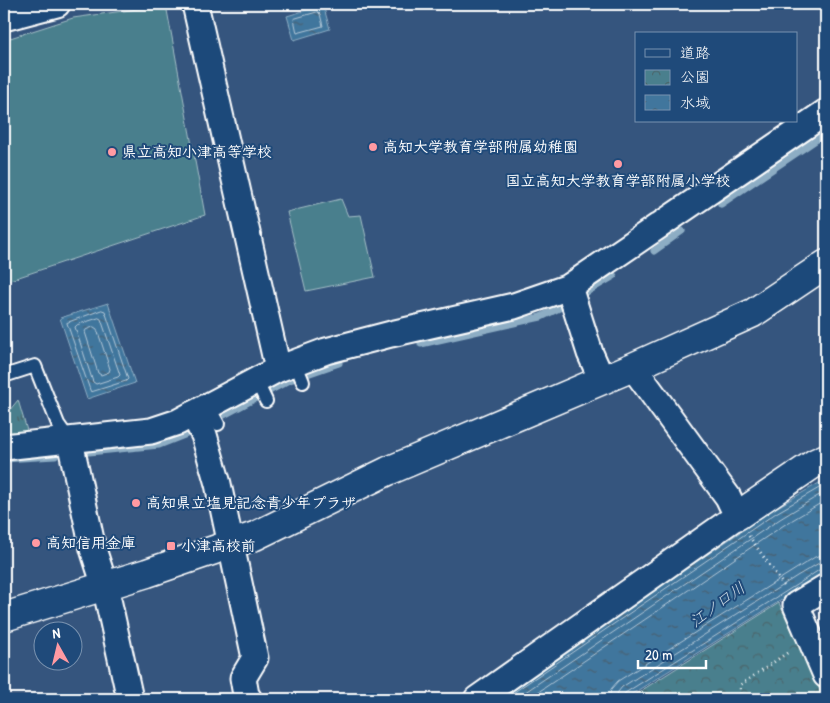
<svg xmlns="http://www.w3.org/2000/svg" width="830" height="703" font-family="'Patrick Hand','Klee One',sans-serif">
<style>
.grass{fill:url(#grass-tufts);stroke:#a4bfc6}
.park{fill:url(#park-crowns);stroke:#a4bfc6}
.pitch{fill:#4a7f8d;stroke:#a4bfc6}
.water{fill:url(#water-ripples);stroke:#8dadc4}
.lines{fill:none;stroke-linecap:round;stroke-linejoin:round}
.shore{stroke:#b3c8d8;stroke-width:1}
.stream{stroke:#8dadc4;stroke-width:7}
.lane-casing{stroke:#fff;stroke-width:16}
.street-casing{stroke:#fff;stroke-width:29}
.secondary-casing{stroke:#fff;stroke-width:31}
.path{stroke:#fff;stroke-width:3;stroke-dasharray:1 4;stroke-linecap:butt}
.lane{stroke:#1f4a7a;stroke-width:12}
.street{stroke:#1f4a7a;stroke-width:25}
.secondary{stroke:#1f4a7a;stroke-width:28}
.poi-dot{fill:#ff9aa2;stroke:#1f4a7a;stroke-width:2}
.labels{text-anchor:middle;stroke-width:4;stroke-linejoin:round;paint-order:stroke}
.poi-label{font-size:15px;font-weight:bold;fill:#fff;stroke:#1f4a7a;text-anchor:start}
.water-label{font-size:16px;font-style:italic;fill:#d0dde6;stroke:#1f4a7a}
</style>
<defs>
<pattern id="grass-tufts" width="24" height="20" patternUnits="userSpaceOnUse" patternTransform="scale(1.25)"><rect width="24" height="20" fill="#4a7f8d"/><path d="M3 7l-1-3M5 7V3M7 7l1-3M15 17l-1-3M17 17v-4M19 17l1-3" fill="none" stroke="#4b666c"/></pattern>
<pattern id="park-crowns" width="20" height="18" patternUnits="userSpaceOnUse" patternTransform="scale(1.25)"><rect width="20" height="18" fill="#4a7f8d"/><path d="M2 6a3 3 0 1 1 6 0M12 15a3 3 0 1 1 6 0" fill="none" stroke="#4b666c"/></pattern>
<pattern id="water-ripples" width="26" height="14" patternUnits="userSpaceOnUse" patternTransform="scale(1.25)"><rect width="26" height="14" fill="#41769d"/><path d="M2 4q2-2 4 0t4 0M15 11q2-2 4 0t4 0" fill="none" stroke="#475f70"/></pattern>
</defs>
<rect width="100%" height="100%" fill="#35557e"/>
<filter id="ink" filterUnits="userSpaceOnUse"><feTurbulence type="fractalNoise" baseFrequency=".02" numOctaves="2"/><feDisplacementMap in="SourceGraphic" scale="10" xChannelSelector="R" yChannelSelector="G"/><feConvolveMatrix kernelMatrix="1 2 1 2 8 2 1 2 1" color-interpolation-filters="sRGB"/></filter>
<g filter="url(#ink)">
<path class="grass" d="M18,400l10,34 -24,4v-26l5,-1z"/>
<path class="park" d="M779,603l45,96h-196z"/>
<g class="pitch">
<path d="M166,5l39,210 -201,67v-242l69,-22z"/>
<path d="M341,199l7,17 13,-1 14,62 -69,14 -19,-79z"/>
</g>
<g class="water">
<path d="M323,5l7,24 -36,11 -7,-24z"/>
<path d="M108,303l27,80 -48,16 -27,-81z"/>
<path d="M826,479v93l-202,127h-129l279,-190z"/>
</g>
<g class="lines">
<g class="shore">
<path d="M318,12l2,2 3,12 -26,7 -3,-14z"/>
<path d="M102,310l3,1 23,68 -2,2 -35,11 -1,-2 -23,-67z"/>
<path d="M99,318l2,1 19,56 -2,2 -22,7 -3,-2 -18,-55 2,-2z"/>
<path d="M94,327l3,2 13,40 -1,3 -8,3 -3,-2 -13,-41 1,-2z"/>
<path d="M504,699l272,-186 50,-29"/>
<path d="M515,699l265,-180 46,-28"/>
<path d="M528,699l256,-174 42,-25"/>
<path d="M609,699l2,-10 7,-8 197,-124 11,-3"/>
<path d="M616,699l2,-7 4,-5 175,-111 22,-13 7,-1"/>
<path d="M623,699l2,-6 176,-111 21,-14h4"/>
</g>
<g class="stream">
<path d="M721,204l105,-71"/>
<path d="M654,251l28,-20"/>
<path d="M578,297l36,-21"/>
<path d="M421,344l120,-27 28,-14"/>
<path d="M213,421l77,-41 49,-17"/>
<path d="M89,452l70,-7 38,-15"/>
<path d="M4,459l51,-3"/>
<path d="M781,699l1,-2"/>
</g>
<defs>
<g id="lane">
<path d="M295,362l8,20"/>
<path d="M4,376l31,-10 23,58 12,17"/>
<path d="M256,380l10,21"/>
<path d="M208,406l10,18"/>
</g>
<g id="street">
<path d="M195,4l83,365"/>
<path d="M4,18l53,-14"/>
<path d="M569,287l21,66 12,27"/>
<path d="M193,414l11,21 14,49 37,174 -12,20 3,17 3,4"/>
<path d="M70,441l23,108 12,37 25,113"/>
<path d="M4,447l147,-16 27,-9 100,-53 48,-18 65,-17 123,-28 55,-19 257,-175"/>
<path d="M826,587l-30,18 30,70"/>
<path d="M477,699l260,-183 -9,-19 -95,-130"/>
</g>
<g id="secondary">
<path d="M737,516l78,-53 11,-5"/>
<path d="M4,617l143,-44 108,-37 133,-65 245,-104 120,-54 73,-49"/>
</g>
</defs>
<use href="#lane" class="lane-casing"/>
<use href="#street" class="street-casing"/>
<use href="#secondary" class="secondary-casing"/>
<g class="path">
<path d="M749,536l35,50"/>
<path d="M741,699l-1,-14 50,-34"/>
</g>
<use href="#lane" class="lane"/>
<use href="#street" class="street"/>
<use href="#secondary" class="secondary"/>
</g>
</g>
<g class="poi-dot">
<circle cx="373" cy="147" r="5"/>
<circle cx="112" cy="152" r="5"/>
<circle cx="618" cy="164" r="5"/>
<circle cx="136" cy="503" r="5"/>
<circle cx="36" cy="543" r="5"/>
<rect x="166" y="541" width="10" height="10" rx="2.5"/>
</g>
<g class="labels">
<g class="poi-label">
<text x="383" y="152">高知大学教育学部附属幼稚園</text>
<text x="122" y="157">県立高知小津高等学校</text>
<text x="618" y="186" text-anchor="middle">国立高知大学教育学部附属小学校</text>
<text x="146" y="508">高知県立塩見記念青少年プラザ</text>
<text x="46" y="548">高知信用金庫</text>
<text x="181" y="551">小津高校前</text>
</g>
<g class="water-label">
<text transform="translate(717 604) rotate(-36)" y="6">江ノ口川</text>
</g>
</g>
<rect width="830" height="703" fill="none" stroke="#1f4a7a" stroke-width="20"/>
<rect x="10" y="10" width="810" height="683" fill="none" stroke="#fff" stroke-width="2" filter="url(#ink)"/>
<rect x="635" y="32" width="162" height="90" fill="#1f4a7a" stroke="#7992af"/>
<rect x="645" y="49" width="25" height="8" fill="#1f4a7a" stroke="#7992af"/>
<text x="680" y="58" font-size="15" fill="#ffffff">道路</text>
<rect x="645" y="70" width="25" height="15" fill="url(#park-crowns)" stroke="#7992af"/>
<text x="680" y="82" font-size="15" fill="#ffffff">公園</text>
<rect x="645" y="95" width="25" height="15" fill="url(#water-ripples)" stroke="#7992af"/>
<text x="680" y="108" font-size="15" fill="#ffffff">水域</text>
<g transform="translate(58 646) rotate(352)"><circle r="24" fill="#1f4a7a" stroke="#7992af"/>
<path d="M0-4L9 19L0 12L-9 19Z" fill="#ff9aa2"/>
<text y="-8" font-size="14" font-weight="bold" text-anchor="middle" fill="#ffffff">N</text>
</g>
<path d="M638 660v8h68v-8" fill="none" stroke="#ffffff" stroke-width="2.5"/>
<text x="645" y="660" font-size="15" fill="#ffffff" stroke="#1f4a7a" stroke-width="4" paint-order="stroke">20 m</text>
</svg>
